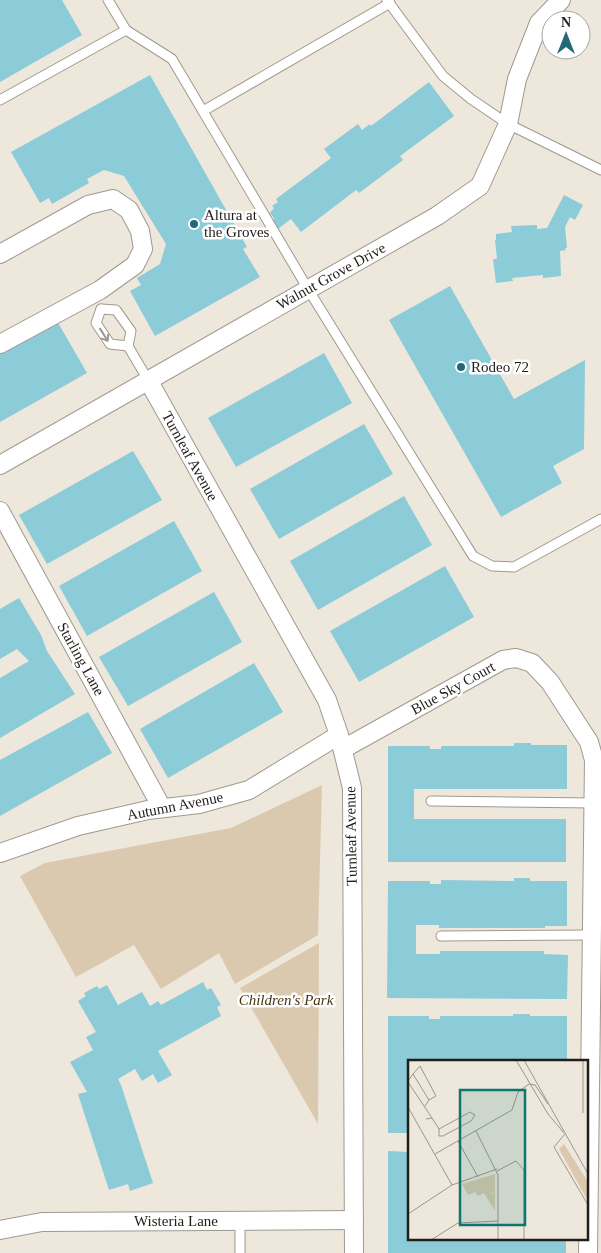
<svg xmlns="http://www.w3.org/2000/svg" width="601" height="1253" font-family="'Times New Roman',serif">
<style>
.green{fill:#dac9ae}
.building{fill:#8ccbd8}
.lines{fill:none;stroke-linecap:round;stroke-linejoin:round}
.service-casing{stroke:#a0998f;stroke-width:11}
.minor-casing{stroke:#a0998f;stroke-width:20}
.service{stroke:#fff;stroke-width:9}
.minor{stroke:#fff;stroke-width:18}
.oneway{stroke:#9b9998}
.poi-dot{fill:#226a77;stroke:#fff;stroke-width:2}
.labels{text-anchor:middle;stroke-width:5;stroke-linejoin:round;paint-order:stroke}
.poi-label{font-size:15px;fill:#201d1a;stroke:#fff;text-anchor:start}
.street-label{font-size:15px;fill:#201d1a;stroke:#fff}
.park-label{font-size:15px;font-style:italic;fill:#483310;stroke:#fff}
.inset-road{fill:none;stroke:#9c968e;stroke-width:1}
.view{fill:#0f766e;fill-opacity:0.15;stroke:#0f766e;stroke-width:2.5}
.inset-edge{fill:none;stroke:#201d1a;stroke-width:2.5}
</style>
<rect width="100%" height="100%" fill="#eee7dc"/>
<g class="green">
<path d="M322,785l-4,150 -83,49 -16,-31 -58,36 -27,-44 -58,32 -56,-101 25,-13 186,-35z"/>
<path d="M319,943l-1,181 -78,-136z"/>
</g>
<g class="building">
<path d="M0,0h62l20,35 -82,47z"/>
<path d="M150,75l97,172 -4,2 17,28 -105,59 -25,-45 11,-6 -4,-7 23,-14 6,-20 -42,-68 -20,-6 -17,9 2,4 -37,21 -3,-6 -9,5 -29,-51z"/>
<path d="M429,82l25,34 -54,40 3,4 -44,33 -3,-3 -55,42 -10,-13 -13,10 -4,-6v-5l-4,-5 4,-5 -2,-2 6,-4 -2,-3 55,-41 -7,-9 34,-25 4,6 8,-6 1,2z"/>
<path d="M564,195l19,10 -8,15 -5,-3 -5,10 2,21h-2l1,2 -6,1 1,25 -18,2v-3l-31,3 1,3 -17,2 -3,-24h4l-2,-19h1v-6l16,-2 -1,-6 26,-1v4l10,-1z"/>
<path d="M450,286l64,113 71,-39 -1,89 -31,17 9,17 -61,34 -112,-197z"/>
<path d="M57,321l30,52 -87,49v-69z"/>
<path d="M324,353l28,50 -116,64 -28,-49z"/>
<path d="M364,424l29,50 -114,65 -29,-50z"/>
<path d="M133,451l29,49 -115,64 -28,-49z"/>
<path d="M404,496l28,49 -114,65 -28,-49z"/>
<path d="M174,521l28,50 -115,65 -28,-50z"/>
<path d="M445,566l29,51 -115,65 -29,-51z"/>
<path d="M214,592l28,50 -114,64 -29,-49z"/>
<path d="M19,598l22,37 6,16 28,43 -75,44v-60l29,-17 -12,-12 -17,10v-50z"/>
<path d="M254,663l29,49 -115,66 -28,-49z"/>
<path d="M88,712l24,41 -112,63v-56z"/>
<path d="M514,743h17v2h36v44h-153v30h152v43h-178v-116h42v3h11v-3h73z"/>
<path d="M514,878h16v3h37v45h-22v2h-106v-3h-23v29h24v-3h104v3l24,1 -1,44 -180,-1 1,-117h42v3h11v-4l73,1z"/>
<path d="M203,982l4,8 4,-2 10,17 -4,2 4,9 -63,35 14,24 -14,8 -5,-9 -11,7 -7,-12 -17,10 3,6 32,98 -23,8 -2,-7 -19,6 -31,-96 9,-2 -17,-30 23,-12 -7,-13 10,-5 -18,-31 8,-5 -2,-3 13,-7 2,3 8,-4 11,20 24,-13 8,14 8,-5 3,4z"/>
<path d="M513,1014h17v2h37v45l-128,1v-2h-24v2h-5v71h-22v-117h41v3h11v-3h73z"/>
<path d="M388,1151l22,1v87h156v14h-178z"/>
</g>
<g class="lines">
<defs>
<g id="service">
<path d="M108,0l18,30 46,29 136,230 165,267 19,10 22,1 87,-48"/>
<path d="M387,0l56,76 28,23 37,25 93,46"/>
<path d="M0,100l126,-70"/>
<path d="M203,111l187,-108"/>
<path d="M101,309l15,1 15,21 -3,15 20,34"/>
<path d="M101,309l-5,14 14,21 18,2"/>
<path d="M431,801l162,2"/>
<path d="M441,936l150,-1"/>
<path d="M240,1221v32"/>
</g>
<g id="minor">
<path d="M0,254l88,-49 25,-6 16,11 11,21 3,18 -8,16 -35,25 -100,54"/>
<path d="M148,380l179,320 12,35 13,53 2,465"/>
<path d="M0,465l437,-249 43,-30 28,-62 9,-45 22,-56 22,-23"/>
<path d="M0,511l162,297"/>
<path d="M343,749l160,-89 13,-2 16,5 18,19 39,60 5,18 -6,493"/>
<path d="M0,853l78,-27 70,-16 51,-6 50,-14 90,-55"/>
<path d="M0,1230l42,-8 312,-2"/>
</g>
</defs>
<use href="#service" class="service-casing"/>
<use href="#minor" class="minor-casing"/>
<use href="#service" class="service"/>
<use href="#minor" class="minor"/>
</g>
<defs><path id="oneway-shaft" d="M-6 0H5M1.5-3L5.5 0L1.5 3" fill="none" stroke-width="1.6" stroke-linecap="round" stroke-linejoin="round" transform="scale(1.25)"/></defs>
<use class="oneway" href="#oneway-shaft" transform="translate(104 335) rotate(58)"/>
<g class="poi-dot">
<circle cx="194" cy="224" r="5"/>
<circle cx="461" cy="367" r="5"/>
</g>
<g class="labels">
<g class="poi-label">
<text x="204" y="220">Altura at<tspan x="204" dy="17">the Groves</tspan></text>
<text x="471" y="372">Rodeo 72</text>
</g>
<g class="street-label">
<text transform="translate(331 276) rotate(-29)" y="5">Walnut Grove Drive</text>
<text transform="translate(190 456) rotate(61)" y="5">Turnleaf Avenue</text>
<text transform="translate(81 659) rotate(61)" y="5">Starling Lane</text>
<text transform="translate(453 688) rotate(-29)" y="5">Blue Sky Court</text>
<text transform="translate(175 806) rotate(-11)" y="5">Autumn Avenue</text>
<text transform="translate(351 836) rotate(-91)" y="5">Turnleaf Avenue</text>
<text x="176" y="1226">Wisteria Lane</text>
</g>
<g class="park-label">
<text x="286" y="1005">Children's Park</text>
</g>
</g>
<g transform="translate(408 1060)">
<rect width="180" height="180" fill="#eee7dc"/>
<path d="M156,84l24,38v19l-29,-52zM87,114v17l-6,3 6,-2v19l-11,-18 -6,3 -3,-4 -7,3 -6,-11z" fill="#dac9ae"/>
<path class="inset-road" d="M108,0l32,54 16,19M116,0l64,114M5,14l7,-8 16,30 -7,4M0,21l5,-7 16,26 -4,6M0,22l24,36M121,24l6,1 13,19M0,47l44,78M175,53v-53M18,59l6,-1 7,11 31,-17 5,3 -4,6 -28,15h-4v-7M68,71l22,44v65M157,74l-11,13 34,58M50,81l20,36M27,94l77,-44 6,-18 11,-8M89,111l19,-10 8,9v70M0,154l44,-29 45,-16M23,180l27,-17 40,-2"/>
<path class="view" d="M52,30h65v135h-65z"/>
<rect width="180" height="180" class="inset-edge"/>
</g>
<g transform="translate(566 35)"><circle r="24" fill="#ffffff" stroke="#a6a5a3"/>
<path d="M0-4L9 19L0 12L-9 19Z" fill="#226a77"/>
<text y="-8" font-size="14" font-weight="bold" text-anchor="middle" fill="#201d1a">N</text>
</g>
</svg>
